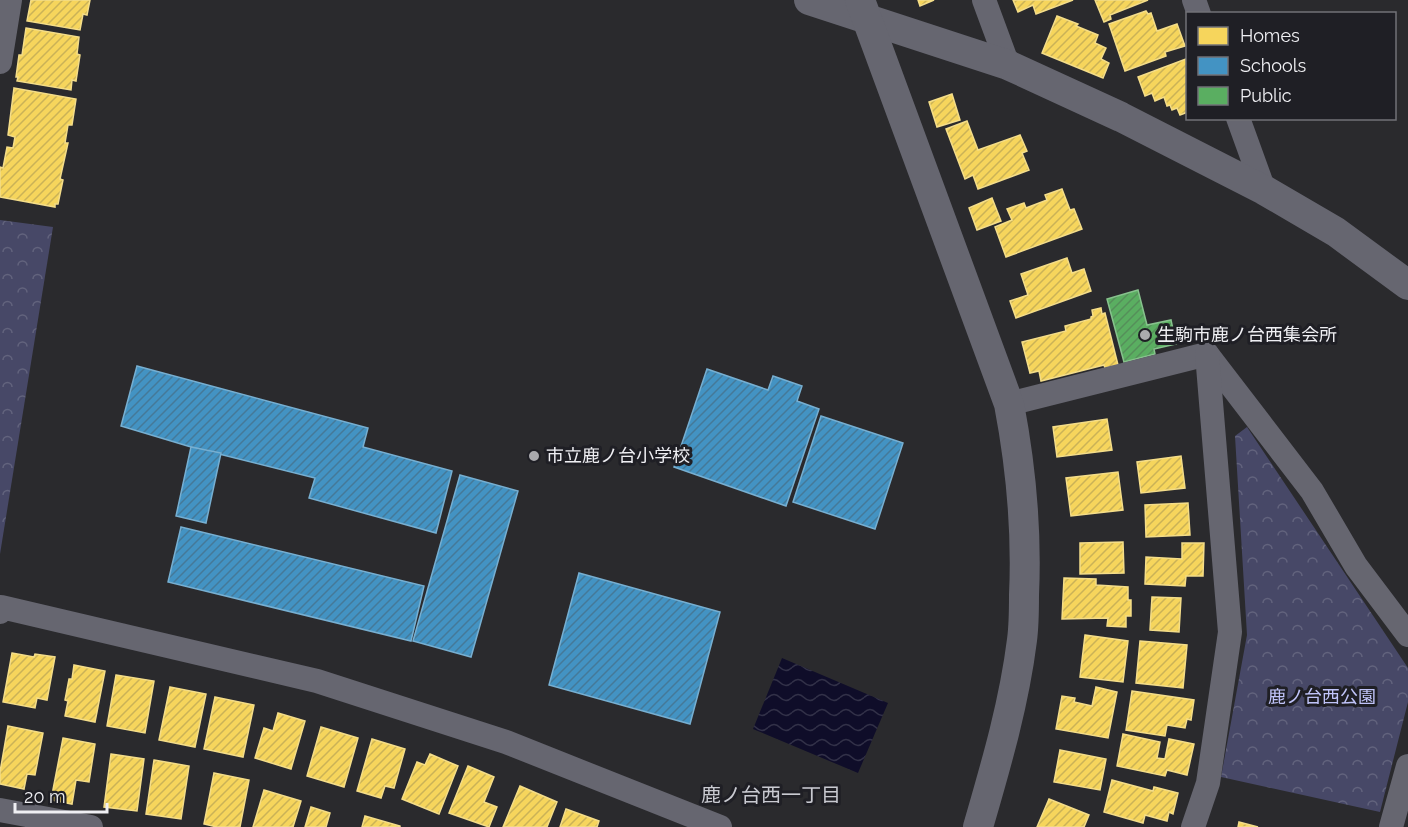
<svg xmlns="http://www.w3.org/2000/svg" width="1408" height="827" font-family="Raleway,'Noto Sans JP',sans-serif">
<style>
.forest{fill:url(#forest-crowns)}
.water{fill:url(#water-waves)}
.homes{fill:url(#homes-hatch);stroke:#f4dd89;stroke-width:1.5}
.schools{fill:url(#schools-hatch);stroke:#77afd1;stroke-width:1.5}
.public{fill:url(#public-hatch);stroke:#87c28d;stroke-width:1.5}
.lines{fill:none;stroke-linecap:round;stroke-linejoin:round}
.minor{stroke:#666670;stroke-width:24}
.tertiary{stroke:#666670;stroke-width:30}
.poi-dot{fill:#aaaaae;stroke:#1f1f25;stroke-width:2}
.labels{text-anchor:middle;stroke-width:6;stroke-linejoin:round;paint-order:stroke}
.poi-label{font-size:18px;fill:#efeff3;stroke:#1f1f25;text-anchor:start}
.park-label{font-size:18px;fill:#c0c4f9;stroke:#1f1f25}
.neighbourhood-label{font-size:20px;fill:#c9cad1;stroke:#1f1f25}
</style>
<defs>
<pattern id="forest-crowns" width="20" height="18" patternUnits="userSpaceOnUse" patternTransform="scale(1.5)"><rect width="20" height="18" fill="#474867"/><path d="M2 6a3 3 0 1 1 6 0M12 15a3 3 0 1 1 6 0" fill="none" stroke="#62637d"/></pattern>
<pattern id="water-waves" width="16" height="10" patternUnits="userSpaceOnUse" patternTransform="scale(1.5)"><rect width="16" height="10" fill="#0f0d29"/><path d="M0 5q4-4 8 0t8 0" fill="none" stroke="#323148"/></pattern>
<pattern id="homes-hatch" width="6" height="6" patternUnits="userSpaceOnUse" patternTransform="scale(1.5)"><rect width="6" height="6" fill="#f6d55c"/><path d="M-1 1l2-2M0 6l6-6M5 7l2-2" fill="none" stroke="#cab257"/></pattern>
<pattern id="schools-hatch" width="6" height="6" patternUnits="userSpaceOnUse" patternTransform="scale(1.5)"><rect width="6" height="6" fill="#4393c3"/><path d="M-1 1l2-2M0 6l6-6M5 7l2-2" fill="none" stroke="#457998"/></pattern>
<pattern id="public-hatch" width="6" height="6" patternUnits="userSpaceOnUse" patternTransform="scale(1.5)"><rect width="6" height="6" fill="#5aae61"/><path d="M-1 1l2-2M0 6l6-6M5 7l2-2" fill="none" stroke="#558f5a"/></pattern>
</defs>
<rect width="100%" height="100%" fill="#2a2a2d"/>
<g class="forest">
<path d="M0,220l53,7 -53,327z"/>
<path d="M1247,427l161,241v34l-28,110 -159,-35 26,-142 -12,-199z"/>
</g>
<path class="water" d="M782,658l106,45 -30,70 -105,-44z"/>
<g class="homes">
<path d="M31,0h59l-3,15 -4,-1 -3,16 -53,-9z"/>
<path d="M918,0h16l-14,6z"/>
<path d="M1013,0h60l-37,14 -3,-9 -15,7z"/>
<path d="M1095,0h53l-38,15 1,4 -7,3z"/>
<path d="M1146,11l2,3 3,-1 6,18 20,-7 8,22 -20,6 1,4 -41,15 -16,-47z"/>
<path d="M1057,16l21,8 -2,2 22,9 -3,8 11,5 -5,11 8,4 -6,15 -61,-25z"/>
<path d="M26,28l53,9 -2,17 3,1 -4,26 -4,-1 -1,10 -54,-9 1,-4h-2l3,-22h3z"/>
<path d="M1186,59l2,5v48l-8,3 -3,-7 -5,2 -2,-5 -3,1 -3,-9 -9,4 -3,-8 -7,3 -7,-19z"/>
<path d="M14,88l62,11 -4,26h-4l-3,18h3l-8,36 3,1 -5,24h-3v3l-55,-10v-30l3,1 4,-21 6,1 2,-11 -7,-2z"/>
<path d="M952,94l8,26 -23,7 -8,-25z"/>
<path d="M967,121l11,29 42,-15 7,16 -5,2 7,17 -51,19 -5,-14 -8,4 -19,-50z"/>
<path d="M1062,189l8,21 4,-1 8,20 -76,28 -11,-30 17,-7 -5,-11 17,-6 2,5 21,-8 -2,-5z"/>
<path d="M992,198l9,23 -24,9 -8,-22z"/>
<path d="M1067,258l5,15 12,-4 7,22 -75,27 -6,-17 18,-6 -7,-21z"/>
<path d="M1101,308l1,6 3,-1 13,52 -13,3 -1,-3 -63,16 -2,-10 -9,2 -8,-31 44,-11 -1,-5 26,-7v-2l2,-1 -1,-6z"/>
<path d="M1107,419l5,31 -55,7 -4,-30z"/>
<path d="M1181,456l4,32 -44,5 -4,-31z"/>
<path d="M1118,472l5,38 -52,6 -5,-38z"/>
<path d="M1188,503l2,32 -44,2 -1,-32z"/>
<path d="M1123,542l1,31 -44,1v-31z"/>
<path d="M1182,543h22l-1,33h-17l-1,10 -40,-2 1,-27 36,2z"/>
<path d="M1064,578l32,1v6l32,2v13h3v16h-5v11l-19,-1 1,-8 -46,1z"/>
<path d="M1152,597l29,1 -2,34 -29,-2z"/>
<path d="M1085,635l43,6 -5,41 -43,-5z"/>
<path d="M1140,641l47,4 -4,43 -47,-5z"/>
<path d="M12,653l22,4 1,-3 20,3 -8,43 -10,-2 -2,10 -32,-6z"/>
<path d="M74,665l31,6 -10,51 -30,-6 3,-15 -3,-1 4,-21h3z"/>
<path d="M116,675l38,6 -9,52 -38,-7z"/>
<path d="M170,687l36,7 -11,53 -36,-7z"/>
<path d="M1096,687l21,5 -9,46 -52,-9 6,-33 13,2 -1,4 18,4z"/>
<path d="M1132,691l62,9 -3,20 -4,-1 -2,9 -18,-3 -2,11 -39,-6z"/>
<path d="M215,697l39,8 -11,52 -39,-8z"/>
<path d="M278,713l27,8 -14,48 -36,-11 9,-30 9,3z"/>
<path d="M8,726l35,7 -8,42 -8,-1 -3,15 -24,-5v-12z"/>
<path d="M321,727l37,11 -14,49 -37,-11z"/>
<path d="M1123,734l37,8 -3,16 8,1 4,-20 25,5 -7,31 -20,-5 -2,6 -48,-10z"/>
<path d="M63,738l32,6 -6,38 -13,-2 -4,24 -21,-4z"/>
<path d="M372,739l33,10 -11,39 -9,-2 -4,12 -24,-7z"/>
<path d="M1060,750l46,9 -6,31 -46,-8z"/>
<path d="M111,754l33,5 -7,52 -33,-4z"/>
<path d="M430,754l28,12 -19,48 -37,-15 15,-37 8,3z"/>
<path d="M154,760l35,6 -8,53 -35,-5z"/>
<path d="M468,766l26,11 -10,25 13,5 -8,20 -40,-14z"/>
<path d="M214,773l35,7 -9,47h-23l-13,-3z"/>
<path d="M1112,780l41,11 1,-4 24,6 -5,21 -4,-2 -2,9 -22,-6 -2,8 -39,-11z"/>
<path d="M520,786l37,16 -10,25h-44z"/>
<path d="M264,790l37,11 -8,26h-40z"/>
<path d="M1049,799l40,16 -5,12h-47z"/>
<path d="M311,807l19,6 -4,14h-21z"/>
<path d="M566,809l33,12 -2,6h-37z"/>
<path d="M365,816l35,10v1h-38z"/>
<path d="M1239,822l19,5h-20z"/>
</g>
<g class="schools">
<path d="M137,366l231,62 -5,19 89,24 -16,62 -127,-35 6,-20 -124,-31 -70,-21z"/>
<path d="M707,369l61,21 5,-14 29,10 -5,15 22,8 -33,97 -112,-39z"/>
<path d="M821,416l82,27 -28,86 -82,-27z"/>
<path d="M191,447l30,6 -15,70 -30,-7z"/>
<path d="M460,475l58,16 -47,166 -58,-16z"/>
<path d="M181,527l243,59 -13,55 -243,-59z"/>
<path d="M579,573l141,39 -30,112 -141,-39z"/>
</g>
<path class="public" d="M1138,290l9,35 24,-5 5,24 -22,5 1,5 -31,8 -17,-63z"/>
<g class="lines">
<g class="minor">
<path d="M984,0l24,65"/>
<path d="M1194,0l5,14"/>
<path d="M0,62l10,-62"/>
<path d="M1238,118l26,72"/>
<path d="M1009,404l198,-50 105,137 44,75 52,69"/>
<path d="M0,612l1,-5 316,74 189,61 214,85"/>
<path d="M0,810l91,17"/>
<path d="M1193,827l15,-44 22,-151 -23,-278"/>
<path d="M1391,827l17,-61"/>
</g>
<g class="tertiary">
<path d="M809,0l199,65 113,52 143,73 72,42 72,53"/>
<path d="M860,0l149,404c12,63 18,126 15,191 0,15 0,30 -2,45 -8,64 -26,125 -44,187"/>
</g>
</g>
<g class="poi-dot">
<circle cx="1145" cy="335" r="6"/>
<circle cx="534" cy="456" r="6"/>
</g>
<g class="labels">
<g class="poi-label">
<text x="1157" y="341">生駒市鹿ノ台西集会所</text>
<text x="546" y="462">市立鹿ノ台小学校</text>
</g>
<g class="park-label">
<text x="1322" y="703">鹿ノ台西公園</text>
</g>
<g class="neighbourhood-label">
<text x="771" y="802">鹿ノ台西一丁目</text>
</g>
</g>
<rect x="1186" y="12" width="210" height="108" fill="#1f1f25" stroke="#727277" stroke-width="1.5"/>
<rect x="1198" y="27" width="30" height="18" fill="#f6d55c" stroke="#727277" stroke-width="1.5"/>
<text x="1240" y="42" font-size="18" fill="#efeff3">Homes</text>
<rect x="1198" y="57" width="30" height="18" fill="#4393c3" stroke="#727277" stroke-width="1.5"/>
<text x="1240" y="72" font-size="18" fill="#efeff3">Schools</text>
<rect x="1198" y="87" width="30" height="18" fill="#5aae61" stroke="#727277" stroke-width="1.5"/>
<text x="1240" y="102" font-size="18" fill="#efeff3">Public</text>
<path d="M15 803v9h92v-9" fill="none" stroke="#efeff3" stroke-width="3"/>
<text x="24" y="803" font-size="18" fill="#efeff3" stroke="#1f1f25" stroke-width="4.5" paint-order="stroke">20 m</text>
</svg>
